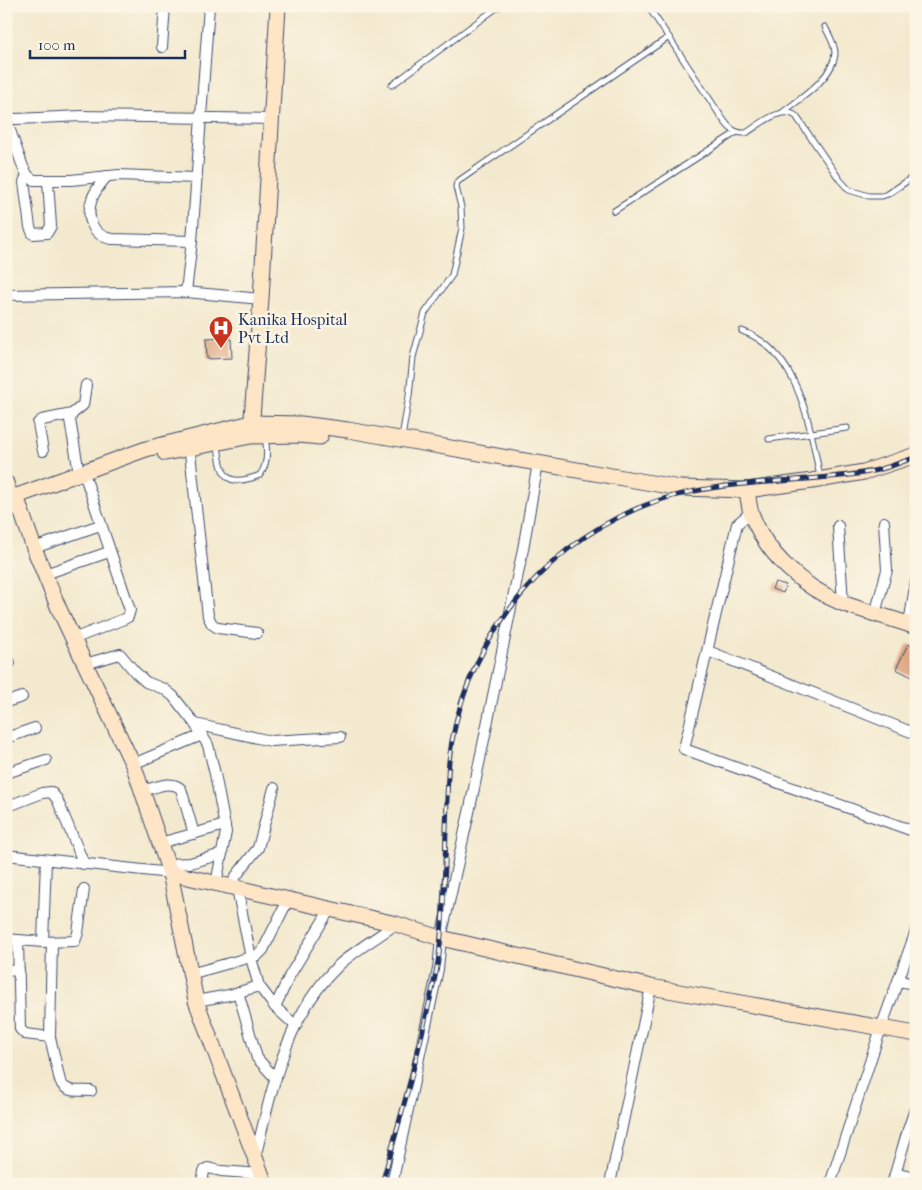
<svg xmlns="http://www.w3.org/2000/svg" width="922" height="1190" font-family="'IM FELL French Canon',serif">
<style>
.building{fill:#dfa783}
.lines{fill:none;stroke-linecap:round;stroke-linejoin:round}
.lane-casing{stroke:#3b4b6f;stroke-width:7}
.street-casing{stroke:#3b4b6f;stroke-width:12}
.secondary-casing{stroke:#3b4b6f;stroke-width:17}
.lane{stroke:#fff;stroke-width:5}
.street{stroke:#fff;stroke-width:10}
.secondary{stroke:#fde5c5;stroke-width:15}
.rail-casing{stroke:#1b2f5e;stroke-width:5}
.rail{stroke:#fcf5e5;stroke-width:3;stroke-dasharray:9;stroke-linecap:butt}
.labels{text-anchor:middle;stroke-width:5;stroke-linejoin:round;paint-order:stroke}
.poi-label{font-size:16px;fill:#1b2f5e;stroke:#fcf5e5;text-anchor:start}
</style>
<rect width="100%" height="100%" fill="#fcf5e5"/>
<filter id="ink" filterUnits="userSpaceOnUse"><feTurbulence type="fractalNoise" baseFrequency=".02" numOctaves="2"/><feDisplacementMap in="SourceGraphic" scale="10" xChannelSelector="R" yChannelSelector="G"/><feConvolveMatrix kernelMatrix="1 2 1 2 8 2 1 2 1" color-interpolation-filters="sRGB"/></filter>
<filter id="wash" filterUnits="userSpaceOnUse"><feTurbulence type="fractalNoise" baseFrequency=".0096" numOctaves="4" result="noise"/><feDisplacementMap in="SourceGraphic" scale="20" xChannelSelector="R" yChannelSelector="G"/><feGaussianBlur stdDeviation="1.12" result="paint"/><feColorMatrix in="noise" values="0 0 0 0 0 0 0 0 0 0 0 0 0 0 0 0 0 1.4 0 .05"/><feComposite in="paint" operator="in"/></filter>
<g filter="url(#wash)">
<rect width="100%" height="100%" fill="#f3e9ce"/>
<g id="blocks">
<g class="building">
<path d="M231,338l1,20 -25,1 -1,-20z"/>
<path d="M775,582l11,3 -3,8 -11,-4z"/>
<path d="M908,644l8,3v32l-20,-10z"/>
</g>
</g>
</g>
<g filter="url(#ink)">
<use href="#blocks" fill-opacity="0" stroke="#3b4b6f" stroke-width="1"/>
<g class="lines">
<defs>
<g id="lane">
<path d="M648,6l72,109c7,10 12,19 26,18 13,-8 35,-28 50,-17l44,64 9,10 20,6h13l6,-2 28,-19"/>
<path d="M392,85l107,-79"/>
<path d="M783,112c17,-13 51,-35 52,-59 0,-9 -6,-18 -10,-26"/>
<path d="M614,211l123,-79"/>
<path d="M742,331c57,20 68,95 78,146"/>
<path d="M402,437l7,-41 4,-39 12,-44 27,-38 10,-47 -1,-21 -5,-20 1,-5 212,-145"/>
<path d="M769,439l78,-11"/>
<path d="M218,444c3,31 7,45 42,31 8,-11 8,-23 5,-37"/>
</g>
<g id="street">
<path d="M162,47l3,-41"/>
<path d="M6,118l11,1 64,-3 191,3"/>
<path d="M6,119l17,48 5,9 6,4h37l48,-5 77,3"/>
<path d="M27,175l-3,7 6,45 3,7 14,-1 4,-7 -3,-45"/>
<path d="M107,176c-6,7 -12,14 -15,23 -7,19 1,37 20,40l80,2"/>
<path d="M186,292l6,-51 17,-235"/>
<path d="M6,295l180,-3 75,7"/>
<path d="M189,444l19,172 4,8 6,4 39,5"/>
<path d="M43,451l-5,-28 4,-3 30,-6"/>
<path d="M79,473l-9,-53 2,-6 11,-9 3,-20"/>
<path d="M751,512l-14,12 -53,225 232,83"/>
<path d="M838,526l5,77"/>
<path d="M34,548l66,-23"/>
<path d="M45,574l64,-22"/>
<path d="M875,614l12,-44 -3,-48"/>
<path d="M909,624l7,-44"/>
<path d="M73,639l51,-20 4,-2 2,-7 -44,-131"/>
<path d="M708,651l208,83"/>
<path d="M6,664l4,-1"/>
<path d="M85,664l35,-10 15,18 11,10 18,7 9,7 22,28 13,21 7,29 11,58 -10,52"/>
<path d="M6,702l16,-5"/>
<path d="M195,724l76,17 69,-4"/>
<path d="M6,738l29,-10"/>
<path d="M133,764l69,-29"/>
<path d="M6,773l40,-13"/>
<path d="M142,791c13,-3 29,-12 39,-2l13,45"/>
<path d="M6,807l36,-14 9,-1 6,7 27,65"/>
<path d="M160,843l65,-18"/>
<path d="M6,855l164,18"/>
<path d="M167,864l23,-1 32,-9"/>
<path d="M231,887l5,-11 22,-28 16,-60"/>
<path d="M237,888l14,70 8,28 16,21 20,18"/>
<path d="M6,939l37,3 32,-1 3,-8 6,-44"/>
<path d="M18,940l2,89 5,5 25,3"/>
<path d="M43,942l3,-82"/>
<path d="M52,942l-2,95 10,44c6,13 19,9 31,10"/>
<path d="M6,970l13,1"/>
<path d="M190,974l68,-19 5,-5 25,-50"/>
<path d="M898,981l18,3"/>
<path d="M238,992l19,66 19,21"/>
<path d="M196,1001l33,-6 30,-9"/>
<path d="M275,1007l15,-32 40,-66"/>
<path d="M908,1130l8,-24"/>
<path d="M255,1158c17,-69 31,-144 85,-194 17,-15 38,-27 56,-40"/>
<path d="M896,1173l20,4"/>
<path d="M202,1184l2,-13 4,-3 13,3 40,3"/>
<path d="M392,1184l46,-215 3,-31 29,-130 53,-259 15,-86"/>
<path d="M610,1184l41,-197"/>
<path d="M830,1184l51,-156 35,-97"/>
<path d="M892,1184l16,-54 8,1"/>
</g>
<g id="secondary">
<path d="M251,431l10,-132 17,-293"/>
<path d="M165,453l86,-17 48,-1 21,2"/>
<path d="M6,483l8,24"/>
<path d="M747,490c1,7 2,16 4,23 15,41 51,74 91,90 24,9 50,15 74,24"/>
<path d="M16,496l18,52 25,61 75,158 36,106 26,128 69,183"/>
<path d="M6,500l140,-51 105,-26 50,1 47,6 332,58 67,2 65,-9 52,-9 52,-17"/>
<path d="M170,873l226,51 45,14 210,49 265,47"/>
</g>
</defs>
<use href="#lane" class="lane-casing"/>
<use href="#street" class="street-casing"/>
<use href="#secondary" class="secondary-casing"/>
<use href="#lane" class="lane"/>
<use href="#street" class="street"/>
<use href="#secondary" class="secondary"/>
<defs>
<path id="rail" d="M382,1184c15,-56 32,-111 44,-168 5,-20 10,-41 13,-61 5,-42 6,-84 7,-126 1,-23 1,-46 3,-68 13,-112 86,-209 189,-253 56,-24 121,-25 181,-30 20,-2 42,-3 62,-9 12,-3 23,-8 35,-12"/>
</defs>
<use href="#rail" class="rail-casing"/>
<use href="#rail" class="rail"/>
</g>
</g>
<defs>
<symbol id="hospital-pin" viewBox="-11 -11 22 30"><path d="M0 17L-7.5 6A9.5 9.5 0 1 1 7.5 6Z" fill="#c8321e" stroke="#fcf5e5"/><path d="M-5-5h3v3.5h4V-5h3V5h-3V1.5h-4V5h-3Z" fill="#fff"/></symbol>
</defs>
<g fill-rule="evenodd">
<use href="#hospital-pin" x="207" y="314" width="28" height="38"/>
</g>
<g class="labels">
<g class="poi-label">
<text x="238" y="325">Kanika Hospital<tspan x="238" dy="18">Pvt Ltd</tspan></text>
</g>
</g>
<rect width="922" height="1190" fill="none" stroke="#fcf5e5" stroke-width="25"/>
<path d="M30 50v8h155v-8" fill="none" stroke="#1b2f5e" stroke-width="2.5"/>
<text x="38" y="50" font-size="15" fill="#1b2f5e" stroke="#fcf5e5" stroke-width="4" paint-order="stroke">100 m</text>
</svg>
